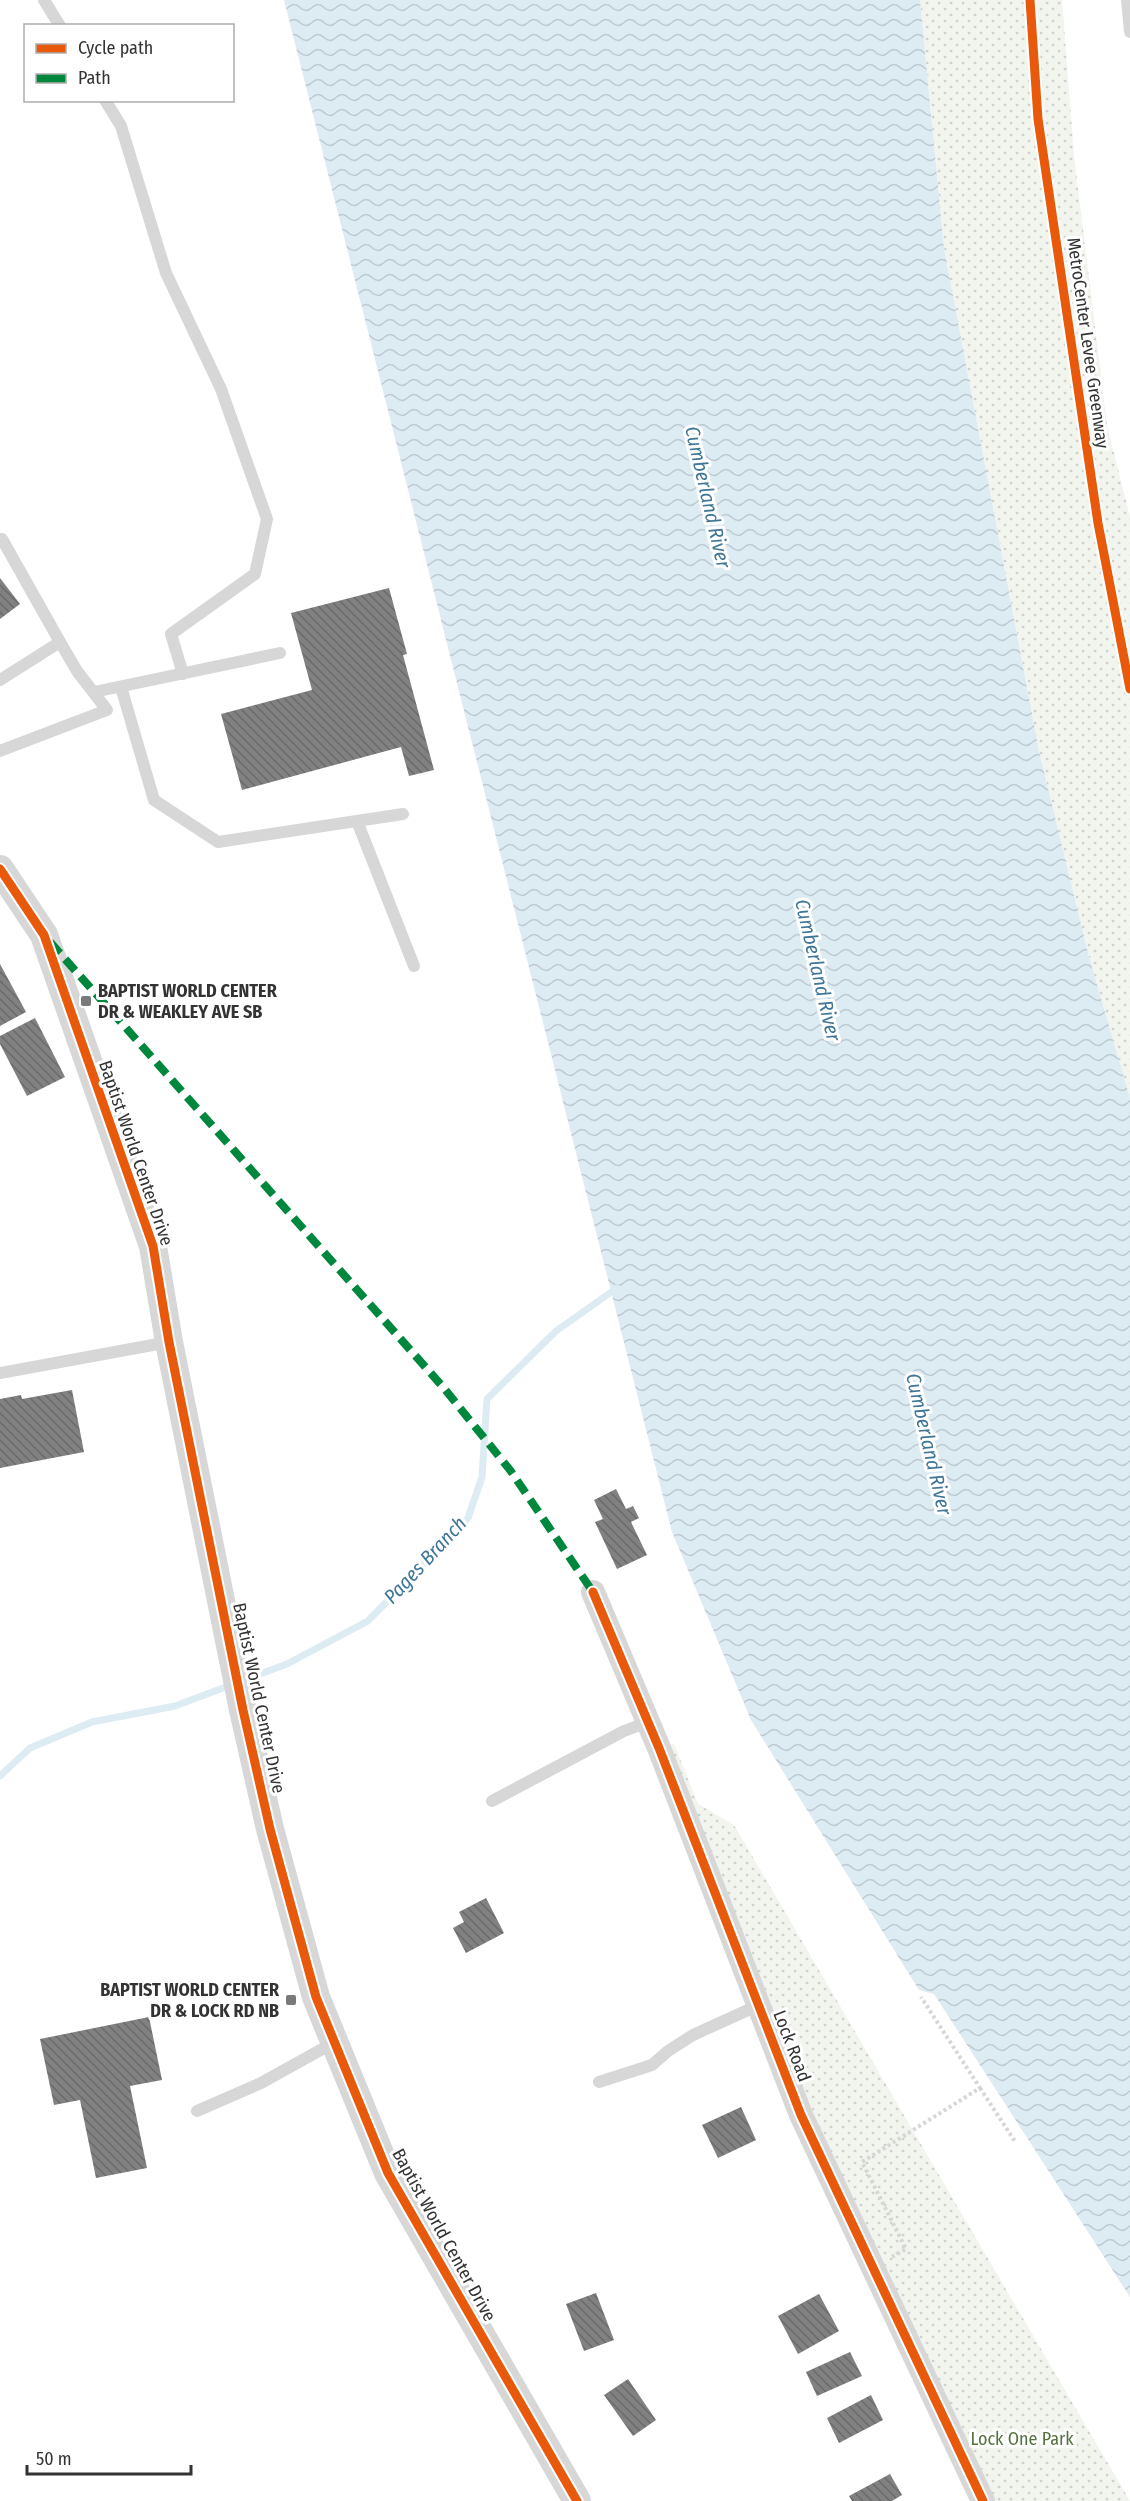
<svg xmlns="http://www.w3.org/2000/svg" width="1130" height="2501" font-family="'Fira Sans Condensed',sans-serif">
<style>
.grass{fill:url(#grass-dots)}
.water{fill:url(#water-waves)}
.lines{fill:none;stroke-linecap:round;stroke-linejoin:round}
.stream{stroke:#ddebf3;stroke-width:7}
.building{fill:url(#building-back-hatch)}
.path{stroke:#d6d6d6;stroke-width:4;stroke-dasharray:3 3;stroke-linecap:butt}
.service{stroke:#d7d7d7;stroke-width:12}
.minor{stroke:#d7d7d7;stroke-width:24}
.tertiary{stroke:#d7d7d7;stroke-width:28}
.quiet{stroke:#00873e;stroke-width:8;stroke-dasharray:15 8;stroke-linecap:butt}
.cycleway-casing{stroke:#fff;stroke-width:13}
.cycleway{stroke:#e8590c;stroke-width:9}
.poi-dot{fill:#7a7a7a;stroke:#fff;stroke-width:2}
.labels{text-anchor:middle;stroke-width:6;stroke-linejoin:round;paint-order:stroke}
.street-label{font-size:18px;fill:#333;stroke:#fff}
.poi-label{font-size:18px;font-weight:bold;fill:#333;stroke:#fff;text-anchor:start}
.park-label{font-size:18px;fill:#56703f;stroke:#fff}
.water-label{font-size:20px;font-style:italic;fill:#3f7597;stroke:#fff}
</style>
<defs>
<pattern id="grass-dots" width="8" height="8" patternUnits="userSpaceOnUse" patternTransform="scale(1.5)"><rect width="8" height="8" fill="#f1f5ed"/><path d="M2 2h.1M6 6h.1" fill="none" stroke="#cfd2cc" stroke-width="1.8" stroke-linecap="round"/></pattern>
<pattern id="water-waves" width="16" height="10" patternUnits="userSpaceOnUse" patternTransform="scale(1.5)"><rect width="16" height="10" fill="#ddebf3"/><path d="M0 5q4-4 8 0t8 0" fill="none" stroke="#becad1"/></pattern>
<pattern id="building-back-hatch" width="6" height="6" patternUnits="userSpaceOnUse" patternTransform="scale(1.5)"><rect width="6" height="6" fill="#818181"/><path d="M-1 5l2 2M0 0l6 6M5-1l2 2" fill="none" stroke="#6a6a6a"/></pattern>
</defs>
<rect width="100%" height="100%" fill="#fff"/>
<g class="grass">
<path d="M920,0h142l12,155 33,270 23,92v581l-41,-141 -50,-206 -95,-503z"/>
<path d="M674,1744l24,60 36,21 396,676h-147l-182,-386 -142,-367z"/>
</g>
<path class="water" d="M284,0h636l24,248 95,503 50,206 41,141v1199l-196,-303 -15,-4 -168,-270 -79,-188z"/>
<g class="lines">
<g class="stream">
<path d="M244,1680l43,-16 81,-43 100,-103 14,-41 5,-78 69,-68 61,-43"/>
<path d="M0,1776l30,-28 62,-26 83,-16 56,-21"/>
</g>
</g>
<g class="building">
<path d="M0,578l20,26 -20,15z"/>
<path d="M389,588l18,66 -4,1 31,115 -25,6 -8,-29 -159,43 -21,-76 91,-24 -21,-77z"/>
<path d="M0,964l26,48 -26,14z"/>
<path d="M35,1018l30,59 -38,19 -27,-52v-8z"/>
<path d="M72,1390l12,62 -84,16v-69l21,-4 1,4z"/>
<path d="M616,1489l10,20 7,-3 6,12 -8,4 16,33 -30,14 -22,-47 8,-3 -9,-19z"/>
<path d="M486,1898l18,35 -38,20 -13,-25 11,-6 -5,-10z"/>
<path d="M149,2017l13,63 -32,6 17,82 -51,10 -16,-78 -26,5 -14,-66z"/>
<path d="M741,2107l15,33 -38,18 -16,-33z"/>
<path d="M596,2293l18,47 -30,11 -18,-47z"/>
<path d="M819,2294l20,37 -41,23 -20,-38z"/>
<path d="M850,2352l12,24 -45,20 -11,-24z"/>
<path d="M628,2379l28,41 -23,16 -29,-41z"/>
<path d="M871,2395l12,25 -44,23 -12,-25z"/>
<path d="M890,2474l12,21 -10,6h-40l-3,-5z"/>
</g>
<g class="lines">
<g class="path">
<path d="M980,2088l36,55"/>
<path d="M892,2257l14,-8 -44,-87 118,-74 -59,-91"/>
</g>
<g class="service">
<path d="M44,0l16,26"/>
<path d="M1127,0l3,32"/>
<path d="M105,100l16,26 45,147 55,116 46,130 -12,55 -84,60 12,40"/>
<path d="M2,539l58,103"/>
<path d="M0,680l60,-38 17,29 30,39 -107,41"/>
<path d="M121,687l33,113 64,42 185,-28"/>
<path d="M94,692l186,-39"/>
<path d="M357,821l57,145"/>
<path d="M0,1373l169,-31"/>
<path d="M492,1801l132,-70 24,-9"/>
<path d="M599,2082l53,-17 16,-14 25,-16 66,-30"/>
<path d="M197,2111l64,-28 74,-41"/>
</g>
<path class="minor" d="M593,1592l66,156 142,367 182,386"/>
<path class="tertiary" d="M0,869l44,66 109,311 16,96 74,368 27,119 46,168 72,176 189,328"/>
<path class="quiet" d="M50,942l393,445 67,83 83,122"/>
<defs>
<g id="cycleway">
<path d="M1030,0l8,119 60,404 32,166"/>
<path d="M0,869l44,66 109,311 16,96 74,368 27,119 46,168 72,176 189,328"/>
<path d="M593,1592l66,156 142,367 182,386"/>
</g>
</defs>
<use href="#cycleway" class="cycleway-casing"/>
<use href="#cycleway" class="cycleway"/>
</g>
<g class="poi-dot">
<rect x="80" y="995" width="12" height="12" rx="3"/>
<rect x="285" y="1994" width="12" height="12" rx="3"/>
</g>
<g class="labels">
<g class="street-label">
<text transform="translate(1088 343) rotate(82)" y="6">MetroCenter Levee Greenway</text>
<text transform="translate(136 1153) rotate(71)" y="6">Baptist World Center Drive</text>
<text transform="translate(259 1698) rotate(78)" y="6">Baptist World Center Drive</text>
<text transform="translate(792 2046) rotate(69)" y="6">Lock Road</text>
<text transform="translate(444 2235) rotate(61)" y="6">Baptist World Center Drive</text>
</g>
<g class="poi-label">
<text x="98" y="997">BAPTIST WORLD CENTER<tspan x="98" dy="21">DR &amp; WEAKLEY AVE SB</tspan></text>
<text x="279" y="1996" text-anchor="end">BAPTIST WORLD CENTER<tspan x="279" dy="21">DR &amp; LOCK RD NB</tspan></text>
</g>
<g class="park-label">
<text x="1022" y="2445">Lock One Park</text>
</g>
<g class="water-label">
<text transform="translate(708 497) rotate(77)" y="7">Cumberland River</text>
<text transform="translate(818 970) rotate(77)" y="7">Cumberland River</text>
<text transform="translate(929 1444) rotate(77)" y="7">Cumberland River</text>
<text transform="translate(425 1560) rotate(-47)" y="7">Pages Branch</text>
</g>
</g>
<rect x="24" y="24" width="210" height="78" fill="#ffffff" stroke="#adadad" stroke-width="1.5"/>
<rect x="36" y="44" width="30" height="9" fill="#e8590c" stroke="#adadad" stroke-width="1.5"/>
<text x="78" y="54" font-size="18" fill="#333333">Cycle path</text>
<rect x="36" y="74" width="30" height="9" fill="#00873e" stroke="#adadad" stroke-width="1.5"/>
<text x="78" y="84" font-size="18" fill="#333333">Path</text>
<path d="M27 2465v9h164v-9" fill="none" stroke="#333333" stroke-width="3"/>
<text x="36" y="2465" font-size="18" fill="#333333" stroke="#ffffff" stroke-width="4.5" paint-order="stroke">50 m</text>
</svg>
